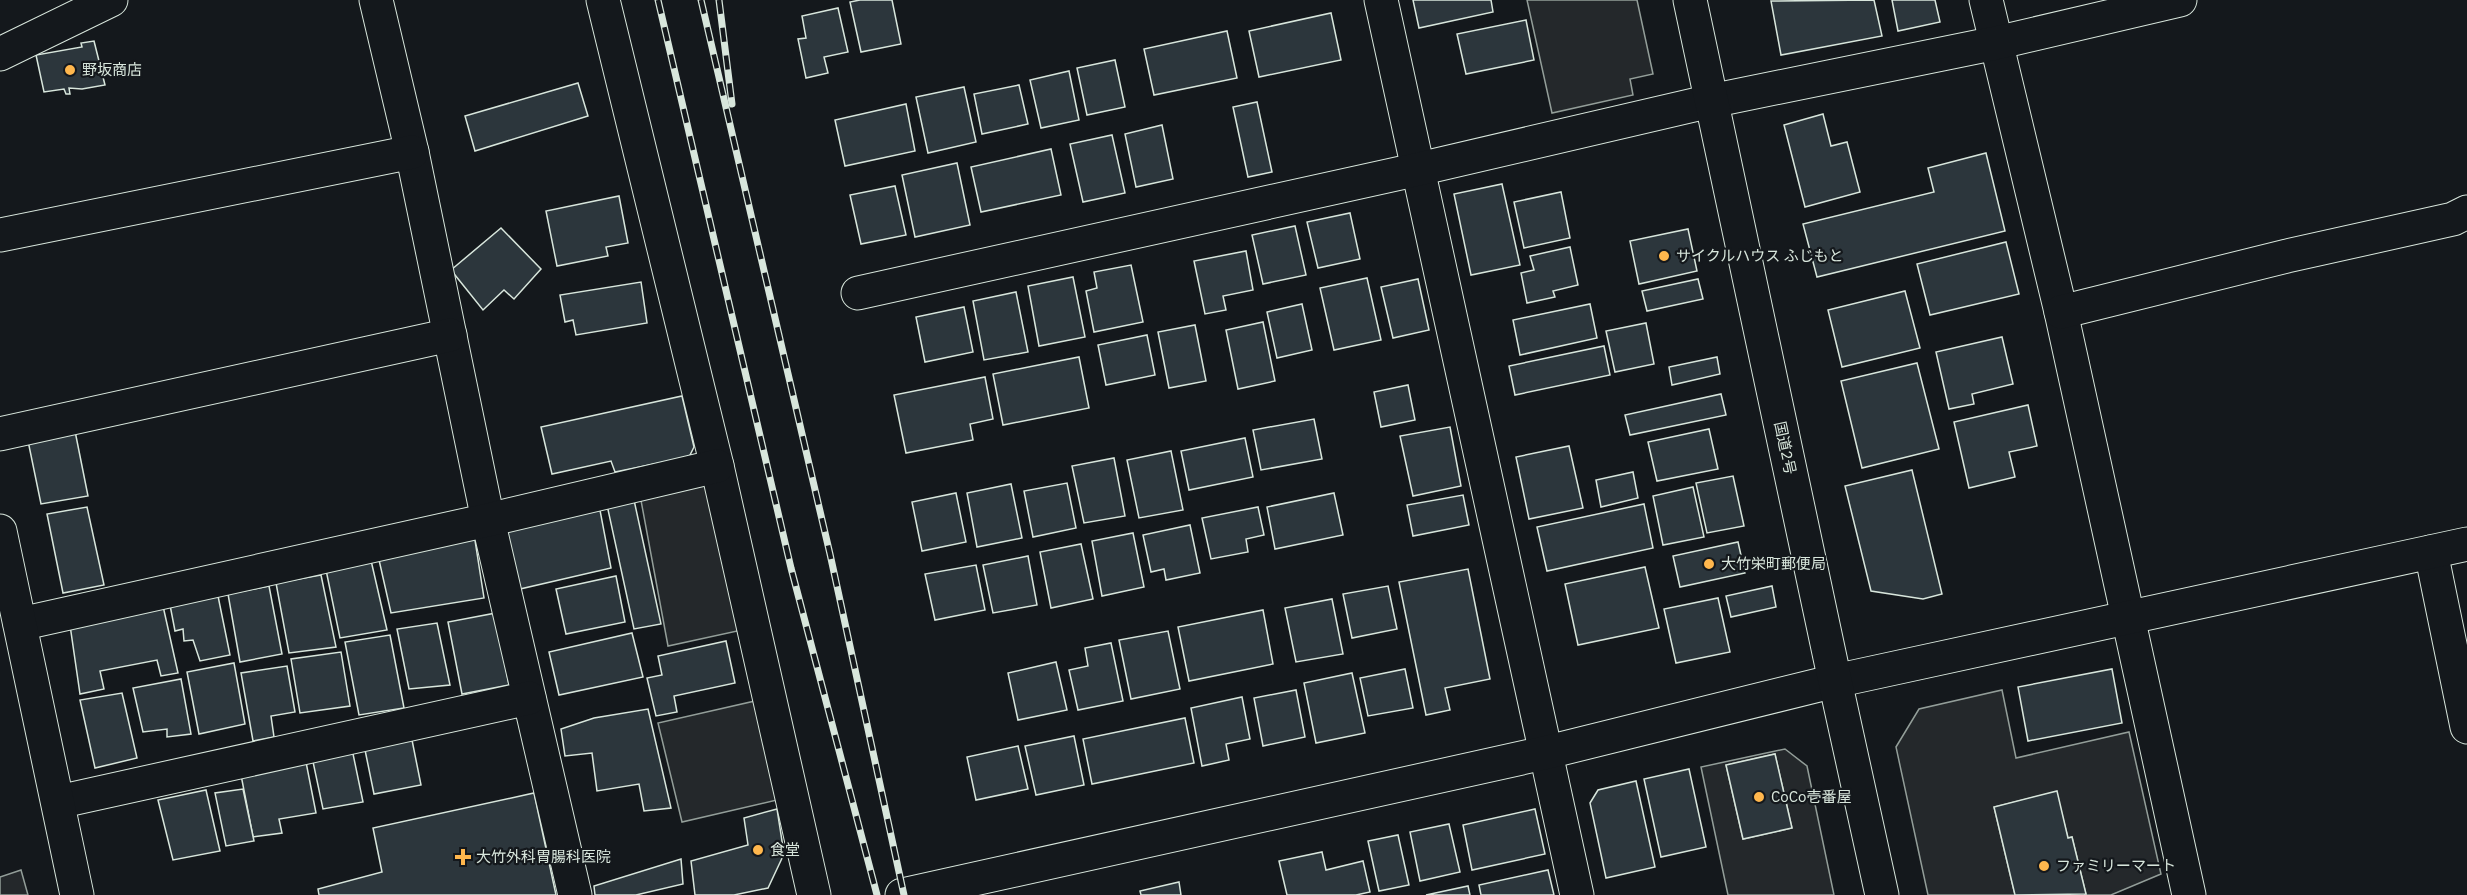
<svg xmlns="http://www.w3.org/2000/svg" width="2467" height="895" font-family="'IBM Plex Sans','Noto Sans JP',sans-serif">
<style>
.parking{fill:#24282b;stroke:#939e99;stroke-width:1.5;fill-rule:evenodd}
.building{fill:#2c363c;stroke:#d8e6dc;stroke-width:1.5}
.lines{fill:none;stroke-linecap:round;stroke-linejoin:round}
.minor-casing{stroke:#d8e6dc;stroke-width:35}
.tertiary-casing{stroke:#d8e6dc;stroke-width:35}
.trunk-casing{stroke:#d8e6dc;stroke-width:35}
.minor{stroke:#14181c;stroke-width:33}
.tertiary{stroke:#14181c;stroke-width:33}
.trunk{stroke:#14181c;stroke-width:33}
.rail-casing{stroke:#d8e6dc;stroke-width:7}
.rail{stroke:#14181c;stroke-width:4.5;stroke-dasharray:14;stroke-linecap:butt}
.poi-dot{fill:#ffb74d;stroke:#14181c;stroke-width:2}
.labels{text-anchor:middle;stroke-width:4.5;stroke-linejoin:round;paint-order:stroke}
.poi-label{font-size:15px;fill:#d8e6dc;stroke:#14181c;text-anchor:start}
.street-label{font-size:15px;fill:#d8e6dc;stroke:#14181c}
</style>
<rect width="100%" height="100%" fill="#14181c"/>
<g class="parking">
<path d="M1527,0h110l16,74 -23,5 3,16 -81,18z"/>
<path d="M708,482l34,148 -74,16 -28,-151z"/>
<path d="M2002,690l14,68 113,-26 32,142 -50,21h-27l2,-1 -14,-57 -4,1 -12,-46 -62,15 21,88h-87l-32,-148 23,-38z"/>
<path d="M755,701l22,99 -95,22 -24,-99z"/>
<path d="M1785,749l22,17 27,129h-106l-27,-128zM1775,754l17,74 -49,11 -17,-74z"/>
<path d="M21,870l7,25h-28v-18z"/>
</g>
<g class="building">
<path d="M860,0h32l9,44 -40,8 -11,-50z"/>
<path d="M1413,0h78l2,12 -74,16z"/>
<path d="M1874,0l8,36 -101,19 -10,-54z"/>
<path d="M1892,0h43l5,22 -42,9z"/>
<path d="M838,8l10,44 -24,5 4,16 -22,5 -8,-39 8,-1 -4,-22z"/>
<path d="M1331,13l10,47 -82,17 -10,-46z"/>
<path d="M1526,20l8,40 -68,14 -9,-40z"/>
<path d="M1227,31l10,47 -83,17 -10,-46z"/>
<path d="M94,41l11,44 -23,4 -13,-1 1,6h-4l-2,-5 -20,3 -8,-37 46,-8 -1,-4z"/>
<path d="M1115,60l10,47 -38,8 -10,-47z"/>
<path d="M1069,71l10,49 -38,8 -11,-48z"/>
<path d="M578,83l10,33 -113,35 -10,-35z"/>
<path d="M1019,85l9,39 -46,10 -8,-40z"/>
<path d="M964,87l12,55 -48,11 -12,-56z"/>
<path d="M1257,102l15,70 -24,5 -15,-70z"/>
<path d="M906,104l9,47 -70,15 -10,-46z"/>
<path d="M1823,114l8,32 16,-4 13,50 -55,15 -21,-82z"/>
<path d="M1162,125l11,54 -37,8 -11,-53z"/>
<path d="M1112,135l13,58 -42,9 -13,-58z"/>
<path d="M1051,149l10,46 -80,17 -10,-45z"/>
<path d="M1986,153l19,78 -188,46 -14,-53 131,-32 -6,-24z"/>
<path d="M957,163l13,62 -55,12 -13,-62z"/>
<path d="M1502,184l18,81 -49,10 -17,-81z"/>
<path d="M895,186l11,49 -45,9 -11,-49z"/>
<path d="M1561,192l9,46 -46,10 -10,-46z"/>
<path d="M619,196l9,47 -22,4 2,9 -51,10 -11,-55z"/>
<path d="M1350,213l10,46 -42,9 -11,-46z"/>
<path d="M1295,226l11,49 -43,9 -11,-49z"/>
<path d="M501,228l40,41 -27,30 -10,-9 -21,20 -32,-40z"/>
<path d="M1688,229l9,42 -58,13 -9,-43z"/>
<path d="M2006,242l13,52 -89,21 -13,-51z"/>
<path d="M1570,247l8,38 -25,6 2,6 -28,6 -6,-30 13,-3 -4,-14z"/>
<path d="M1246,251l7,39 -30,6 3,14 -21,4 -11,-53z"/>
<path d="M1131,265l12,57 -49,10 -8,-41 11,-3 -3,-16z"/>
<path d="M1073,277l12,60 -46,9 -11,-60z"/>
<path d="M1367,278l14,62 -47,10 -14,-62z"/>
<path d="M1418,279l11,51 -36,8 -12,-51z"/>
<path d="M1698,279l5,20 -56,12 -5,-20z"/>
<path d="M641,282l6,41 -71,12 -3,-15 -8,2 -5,-27z"/>
<path d="M1905,291l15,57 -78,19 -14,-57z"/>
<path d="M1016,292l12,60 -44,8 -11,-59z"/>
<path d="M1302,304l10,46 -35,8 -10,-46z"/>
<path d="M1590,304l7,34 -77,17 -7,-35z"/>
<path d="M964,307l9,45 -48,10 -9,-45z"/>
<path d="M1263,322l12,59 -37,8 -12,-59z"/>
<path d="M1646,323l8,41 -39,8 -9,-41z"/>
<path d="M1195,325l11,56 -37,7 -11,-56z"/>
<path d="M1147,335l8,40 -49,10 -8,-40z"/>
<path d="M2002,337l11,47 -41,10 2,10 -25,5 -13,-57z"/>
<path d="M1604,346l6,29 -95,20 -6,-29z"/>
<path d="M1079,357l10,51 -86,17 -10,-51z"/>
<path d="M1717,357l3,17 -48,11 -3,-18z"/>
<path d="M1917,363l22,86 -77,19 -21,-87z"/>
<path d="M985,377l8,42 -23,5 3,16 -67,13 -12,-58z"/>
<path d="M1408,385l7,35 -34,7 -7,-35z"/>
<path d="M1721,394l5,21 -96,20 -5,-20z"/>
<path d="M682,396l12,51 -5,10 -74,15 -4,-11 -59,13 -11,-47z"/>
<path d="M2028,405l9,41 -28,6 6,25 -46,11 -15,-66z"/>
<path d="M1314,419l8,40 -61,11 -8,-40z"/>
<path d="M74,426l14,70 -47,8 -14,-68z"/>
<path d="M1450,427l11,59 -48,10 -13,-60z"/>
<path d="M1709,429l9,40 -61,12 -9,-39z"/>
<path d="M1245,438l8,39 -64,13 -8,-39z"/>
<path d="M1569,446l14,62 -54,11 -13,-62z"/>
<path d="M1171,451l12,59 -44,8 -12,-58z"/>
<path d="M1114,458l11,58 -41,7 -12,-57z"/>
<path d="M1912,470l30,124 -19,5 -52,-8 -26,-105z"/>
<path d="M1633,472l5,26 -37,9 -5,-27z"/>
<path d="M1733,476l11,50 -37,7 -11,-50z"/>
<path d="M1067,483l9,45 -43,9 -9,-46z"/>
<path d="M1011,484l11,54 -45,9 -10,-54z"/>
<path d="M1693,487l11,50 -41,8 -10,-49z"/>
<path d="M956,493l10,49 -44,9 -10,-49z"/>
<path d="M1334,493l9,42 -68,14 -8,-42z"/>
<path d="M1463,495l6,30 -56,11 -6,-31z"/>
<path d="M634,500l27,124 -27,5 -27,-124z"/>
<path d="M1644,504l9,44 -106,23 -10,-44z"/>
<path d="M599,505l12,63 -91,21 -16,-63z"/>
<path d="M87,507l17,78 -41,8 -16,-79z"/>
<path d="M1258,507l6,28 -18,4 2,13 -37,7 -9,-41z"/>
<path d="M1190,525l10,48 -34,7 -2,-11 -13,3 -8,-37z"/>
<path d="M1133,533l11,54 -42,9 -10,-55z"/>
<path d="M474,534l10,64 -93,15 -14,-62z"/>
<path d="M1738,542l7,31 -65,14 -7,-31z"/>
<path d="M1081,544l12,55 -42,9 -11,-56z"/>
<path d="M370,556l17,74 -47,8 -15,-73z"/>
<path d="M1028,556l9,49 -44,8 -10,-48z"/>
<path d="M976,565l9,45 -50,10 -10,-46z"/>
<path d="M1645,567l14,61 -81,17 -13,-61z"/>
<path d="M1468,569l22,110 -45,9 5,22 -24,5 -27,-133z"/>
<path d="M321,575l15,72 -47,6 -13,-70z"/>
<path d="M616,576l9,46 -59,12 -10,-45z"/>
<path d="M269,586l13,68 -42,8 -12,-68z"/>
<path d="M1388,586l9,43 -45,9 -9,-44z"/>
<path d="M1772,586l4,21 -45,10 -5,-21z"/>
<path d="M218,596l12,59 -30,6 -7,-21 -9,1 -1,-12 -8,2 -5,-26z"/>
<path d="M1718,598l12,54 -54,11 -12,-54z"/>
<path d="M1332,599l11,55 -47,8 -11,-54z"/>
<path d="M163,606l15,67 -17,3 -4,-16 -57,11 4,18 -24,5 -10,-69z"/>
<path d="M1263,610l10,54 -84,17 -11,-54z"/>
<path d="M496,613l13,72 -47,9 -14,-72z"/>
<path d="M437,623l13,62 -41,4 -12,-60z"/>
<path d="M1168,631l12,58 -49,10 -12,-59z"/>
<path d="M632,633l11,44 -84,18 -10,-43z"/>
<path d="M390,635l14,73 -45,7 -14,-73z"/>
<path d="M726,641l9,42 -61,13 3,16 -21,4 -9,-38 15,-3 -4,-19z"/>
<path d="M1111,643l12,58 -45,9 -9,-40 19,-4 -3,-18z"/>
<path d="M341,652l9,54 -50,7 -9,-54z"/>
<path d="M1056,662l11,48 -49,10 -10,-47z"/>
<path d="M234,663l11,61 -46,10 -12,-62z"/>
<path d="M287,666l8,46 -24,4 3,21 -21,4 -12,-68z"/>
<path d="M1405,669l8,39 -45,8 -8,-38z"/>
<path d="M2112,669l10,54 -94,18 -10,-54z"/>
<path d="M1352,673l13,60 -49,10 -12,-60z"/>
<path d="M181,679l10,55 -24,3v-8l-24,3 -10,-44z"/>
<path d="M1296,690l9,47 -42,9 -9,-48z"/>
<path d="M122,693l15,65 -42,10 -15,-68z"/>
<path d="M1242,697l8,42 -24,5 3,16 -27,6 -11,-58z"/>
<path d="M648,709l23,99 -27,3 -5,-27 -42,7 -5,-38 -27,3 -4,-27 33,-11z"/>
<path d="M1185,718l9,45 -102,21 -9,-45z"/>
<path d="M411,735l10,50 -47,9 -10,-49z"/>
<path d="M1074,736l10,49 -48,10 -11,-49z"/>
<path d="M1018,746l10,43 -52,11 -9,-43z"/>
<path d="M352,749l11,53 -40,7 -11,-52z"/>
<path d="M1775,754l17,74 -49,11 -17,-74z"/>
<path d="M306,762l10,51 -37,6 3,14 -29,4 -12,-62z"/>
<path d="M1689,769l17,78 -45,10 -17,-78z"/>
<path d="M1636,781l19,86 -49,11 -16,-75 8,-13z"/>
<path d="M243,789l11,52 -28,5 -11,-53z"/>
<path d="M206,790l14,61 -47,9 -15,-60z"/>
<path d="M2057,791l11,47 4,-1 14,57 -71,1 -21,-88z"/>
<path d="M534,793l22,102h-237l-1,-6 64,-17 -9,-44z"/>
<path d="M777,809l7,45 -16,34 -34,7h-39l-4,-34 57,-16 -4,-27z"/>
<path d="M1535,809l10,45 -73,16 -9,-45z"/>
<path d="M1449,824l11,48 -40,9 -10,-49z"/>
<path d="M1398,835l11,50 -30,6 -11,-50z"/>
<path d="M1322,852l4,18 37,-9 7,31 -14,3h-69l-8,-34z"/>
<path d="M681,859l2,25 -47,11h-41l-1,-9z"/>
<path d="M1548,870l6,25h-73l-2,-10z"/>
<path d="M1179,882l2,13h-40l-1,-4z"/>
<path d="M1468,886l2,9h-44z"/>
</g>
<g class="lines">
<defs>
<g id="minor">
<path d="M376,0l36,152 76,368 87,375"/>
<path d="M603,0l114,466 97,429"/>
<path d="M1381,0l196,895"/>
<path d="M1986,0l75,312 128,583"/>
<path d="M0,54l111,-54"/>
<path d="M0,235l412,-83"/>
<path d="M858,293l561,-124 292,-68 285,-58 184,-43"/>
<path d="M2061,312l226,-56 166,-37 14,-7"/>
<path d="M0,434l450,-99"/>
<path d="M2431,552l36,175"/>
<path d="M20,624l468,-104 229,-54"/>
<path d="M58,802l471,-104"/>
</g>
<g id="tertiary">
<path d="M0,531l77,364"/>
<path d="M902,895l642,-142 291,-72 632,-137"/>
</g>
<path id="trunk" d="M1690,0l145,681 47,214"/>
</defs>
<use href="#minor" class="minor-casing"/>
<use href="#tertiary" class="tertiary-casing"/>
<use href="#trunk" class="trunk-casing"/>
<use href="#minor" class="minor"/>
<use href="#tertiary" class="tertiary"/>
<use href="#trunk" class="trunk"/>
<defs>
<g id="rail">
<path d="M658,0l133,568 86,327"/>
<path d="M701,0l129,554 74,341"/>
<path d="M719,0l13,104"/>
</g>
</defs>
<use href="#rail" class="rail-casing"/>
<use href="#rail" class="rail"/>
</g>
<g class="poi-dot">
<circle cx="70" cy="70" r="6"/>
<circle cx="1664" cy="256" r="6"/>
<circle cx="1709" cy="564" r="6"/>
<circle cx="1759" cy="797" r="6"/>
<circle cx="758" cy="850" r="6"/>
<path d="M460 848h6v6h6v6h-6v6h-6v-6h-6v-6h6z"/>
<circle cx="2044" cy="866" r="6"/>
</g>
<g class="labels">
<g class="poi-label">
<text x="82" y="75">野坂商店</text>
<text x="1676" y="261">サイクルハウス ふじもと</text>
<text x="1721" y="569">大竹栄町郵便局</text>
<text x="1771" y="802">CoCo壱番屋</text>
<text x="770" y="855">食堂</text>
<text x="476" y="862">大竹外科胃腸科医院</text>
<text x="2056" y="871">ファミリーマート</text>
</g>
<g class="street-label">
<text transform="translate(1785 448) rotate(78)" y="5">国道2号</text>
</g>
</g>
</svg>
